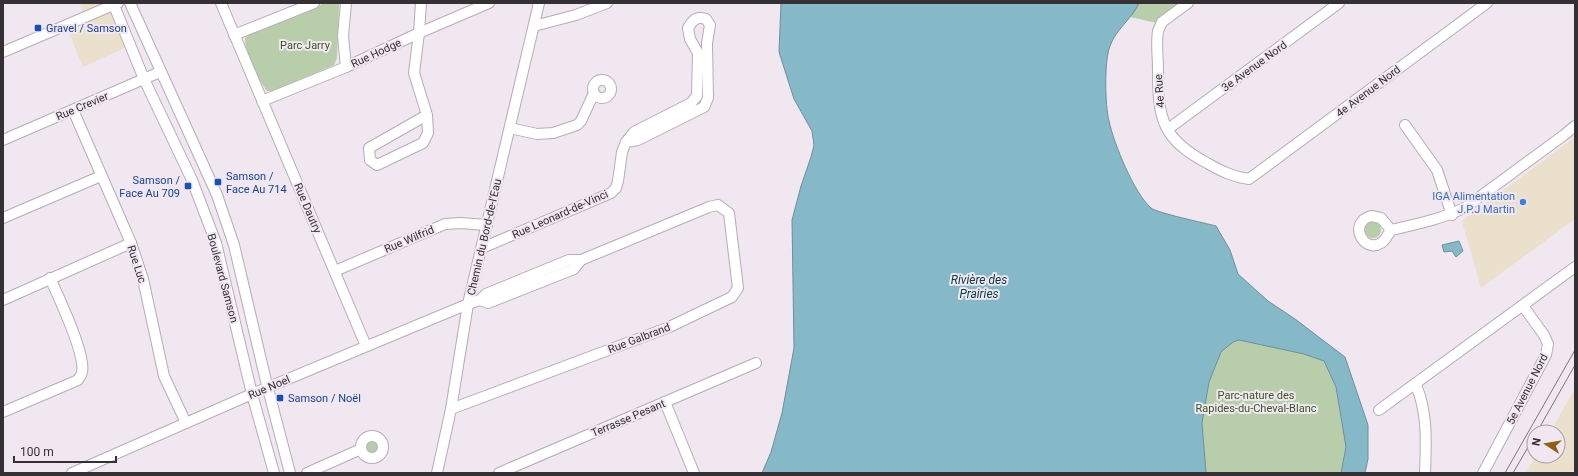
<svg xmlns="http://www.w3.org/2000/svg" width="1578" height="476" font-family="Roboto,sans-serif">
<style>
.commercial{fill:#eae0cb}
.green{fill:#b8ceab}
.water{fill:#85b9c7;stroke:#6d909b}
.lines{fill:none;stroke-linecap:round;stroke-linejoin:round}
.minor-casing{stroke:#b5acb5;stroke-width:12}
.minor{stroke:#fff;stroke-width:10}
.tram{stroke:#7c767c;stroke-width:1}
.transit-dot{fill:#1a4fb4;stroke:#f0e7f1;stroke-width:1.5}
.shop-dot{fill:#3f7fe0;stroke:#f0e7f1;stroke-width:1.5}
.labels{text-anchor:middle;stroke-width:4;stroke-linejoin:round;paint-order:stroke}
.transit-label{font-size:11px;fill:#164399;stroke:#f0e7f1;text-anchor:start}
.park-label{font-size:11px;fill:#385621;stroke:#f0e7f1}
.street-label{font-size:11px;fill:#343034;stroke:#f0e7f1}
.shop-label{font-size:11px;fill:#366cbe;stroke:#f0e7f1;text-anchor:end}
.water-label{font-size:12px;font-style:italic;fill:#093a45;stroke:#f0e7f1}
</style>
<rect width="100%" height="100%" fill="#f0e7f1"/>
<g class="commercial">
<path d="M79,3h34l18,42 -48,22 -17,-42 19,-8z"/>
<path d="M1575,137v82l-94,69 -19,-67z"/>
<path d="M1575,389v81l-8,3h-41l10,-17h22v-24h-8z"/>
</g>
<g class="green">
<path d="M325,3h13l1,1 -2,54 -3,7 -61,26h-6c-9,-12 -22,-38 -22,-53l7,-5z"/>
<path d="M1139,3h43l-25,20 -27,-6z"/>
<circle cx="1373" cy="230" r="8"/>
<path d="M1195,314l135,40 22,119h-182z"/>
<circle cx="373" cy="447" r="11"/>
</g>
<g class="water">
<path d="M781,3h358c-7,16 -23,26 -29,43 -6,15 -5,59 -1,75 5,23 25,72 42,87 6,5 54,15 65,18l14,24 8,24 30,27 27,18 50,38 23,68v34l-3,14h-24l5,-26 -10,-60 -12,-26 -20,-7 -65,-14 -6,2 -12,10 -12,30 -7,41 4,50h-444l9,-21 11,-39 12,-65 -2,-128 9,-34 10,-29 3,-12 -2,-14 -18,-32 -15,-47z"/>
<path d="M1459,241l4,10 -7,6 -4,-6 -8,1 -2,-7z"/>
</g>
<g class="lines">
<defs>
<g id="minor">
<path d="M113,3l31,76 48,101 24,63 36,151 22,79"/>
<path d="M130,3l87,192 17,50 32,136 24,92"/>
<path d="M221,3l145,343"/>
<path d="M346,3l-3,33 3,31"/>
<path d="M421,3l-2,30 -5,40 13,42 1,18 -5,10 -46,22 -7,-5 -1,-12 58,-33"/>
<path d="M1188,3l-26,19 -4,9c-2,12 0,26 0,39 0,49 4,69 49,93 14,8 26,14 42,16l238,-176"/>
<path d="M534,26l42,-11 31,-12"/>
<path d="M234,35l80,-32"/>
<path d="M3,52l115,-49"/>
<circle cx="602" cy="89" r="9"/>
<path d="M262,101l84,-34 73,-34 70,-30"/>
<path d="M73,110l58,133 12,36 21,97 22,47"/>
<path d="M1405,125l32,45 15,45"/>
<path d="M510,128l27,6 16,-1 24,-8 4,-4 13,-28"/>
<path d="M1168,129l171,-126"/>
<path d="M3,140l157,-68"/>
<path d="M1371,216l10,2 10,12c-3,4 -5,10 -10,13 -17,11 -34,-20 -10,-27z"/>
<path d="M3,218l98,-42"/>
<path d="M1391,230c26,-6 51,-11 75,-23l98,-72 11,-9"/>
<path d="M482,248l129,-55 5,-5 2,-7 4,-29 4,-10 8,-10 57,-29 6,-7 1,-43 -8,-14 -2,-11c5,-8 8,-12 18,-9l4,6 -3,18 1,55 -4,9 -66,33 -12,2"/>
<path d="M335,271l110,-47 15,-1 27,2"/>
<path d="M3,300l128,-57"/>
<path d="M480,300l8,3 86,-34 7,-9"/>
<path d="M1416,385c12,29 10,57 9,88"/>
<path d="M665,402l29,71"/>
<path d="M1379,410l196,-143"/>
<path d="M3,412l75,-32c1,-3 4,-5 4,-8 4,-18 -24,-76 -32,-94"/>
<circle cx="372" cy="447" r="11"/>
<path d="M72,473l180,-79 216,-90 12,-4 6,-6 83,-34h12l128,-53 9,-2 11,8 9,75 -6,9 -65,31 -216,81"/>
<path d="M307,473l54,-24"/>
<path d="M437,473l14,-64 17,-105 71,-301"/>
<path d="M499,473l257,-110"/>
<path d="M1483,473l63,-118 2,-11 -4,-9 -21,-29"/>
</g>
</defs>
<use href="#minor" class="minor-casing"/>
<use href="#minor" class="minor"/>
<g class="tram">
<path d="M1537,432l38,-67"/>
<path d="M1505,473l70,-123"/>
<path d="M1513,473l21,-36"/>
</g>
</g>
<g class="transit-dot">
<rect x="34" y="24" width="8" height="8" rx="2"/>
<rect x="214" y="178" width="8" height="8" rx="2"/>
<rect x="184" y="182" width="8" height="8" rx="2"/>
<rect x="276" y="394" width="8" height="8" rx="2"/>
</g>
<circle class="shop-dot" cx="1523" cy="202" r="4"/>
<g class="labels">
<g class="transit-label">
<text x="46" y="32">Gravel / Samson</text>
<text x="226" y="180">Samson /<tspan x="226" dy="13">Face Au 714</tspan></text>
<text x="180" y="184" text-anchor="end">Samson /<tspan x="180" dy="13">Face Au 709</tspan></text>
<text x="288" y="402">Samson / Noël</text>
</g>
<g class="park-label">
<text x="305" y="49">Parc Jarry</text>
<text x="1256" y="399">Parc-nature des<tspan x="1256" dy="13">Rapides-du-Cheval-Blanc</tspan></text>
</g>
<g class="street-label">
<text transform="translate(376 53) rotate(-25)" y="4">Rue Hodge</text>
<text transform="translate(1254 66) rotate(-36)" y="4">3e Avenue Nord</text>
<text transform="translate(1159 91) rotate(-94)" y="4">4e Rue</text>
<text transform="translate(1368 91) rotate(-37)" y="4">4e Avenue Nord</text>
<text transform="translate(82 106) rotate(-23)" y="4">Rue Crevier</text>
<text transform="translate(308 208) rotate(67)" y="4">Rue Dautry</text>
<text transform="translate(560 214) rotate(-24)" y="4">Rue Leonard-de-Vinci</text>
<text transform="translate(484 237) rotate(-77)" y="4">Chemin du Bord-de-l'Eau</text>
<text transform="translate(409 239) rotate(-23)" y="4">Rue Wilfrid</text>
<text transform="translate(137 264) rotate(72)" y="4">Rue Luc</text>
<text transform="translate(223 278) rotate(75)" y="4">Boulevard Samson</text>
<text transform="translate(639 338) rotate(-21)" y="4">Rue Galbrand</text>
<text transform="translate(269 387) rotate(-23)" y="4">Rue Noel</text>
<text transform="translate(1527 389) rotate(-63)" y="4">5e Avenue Nord</text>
<text transform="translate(628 418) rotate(-23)" y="4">Terrasse Pesant</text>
</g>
<g class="shop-label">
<text x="1515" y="200">IGA Alimentation<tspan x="1515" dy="13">J.P.J Martin</tspan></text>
</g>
<g class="water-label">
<text x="979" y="284">Rivière des<tspan x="979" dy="14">Prairies</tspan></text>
</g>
</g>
<rect width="1578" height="476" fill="none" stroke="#343034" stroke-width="8"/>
<g transform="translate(1546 444) rotate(282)"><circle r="19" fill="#f0e7f1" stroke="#a59ea5"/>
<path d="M0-3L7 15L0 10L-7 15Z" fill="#915e0e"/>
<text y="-6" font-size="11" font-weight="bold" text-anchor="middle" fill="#343034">N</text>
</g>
<path d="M14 456v6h102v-6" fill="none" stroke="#343034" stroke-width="2"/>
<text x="20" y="456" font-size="12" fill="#343034" stroke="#f0e7f1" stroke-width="3" paint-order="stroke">100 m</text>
</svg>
